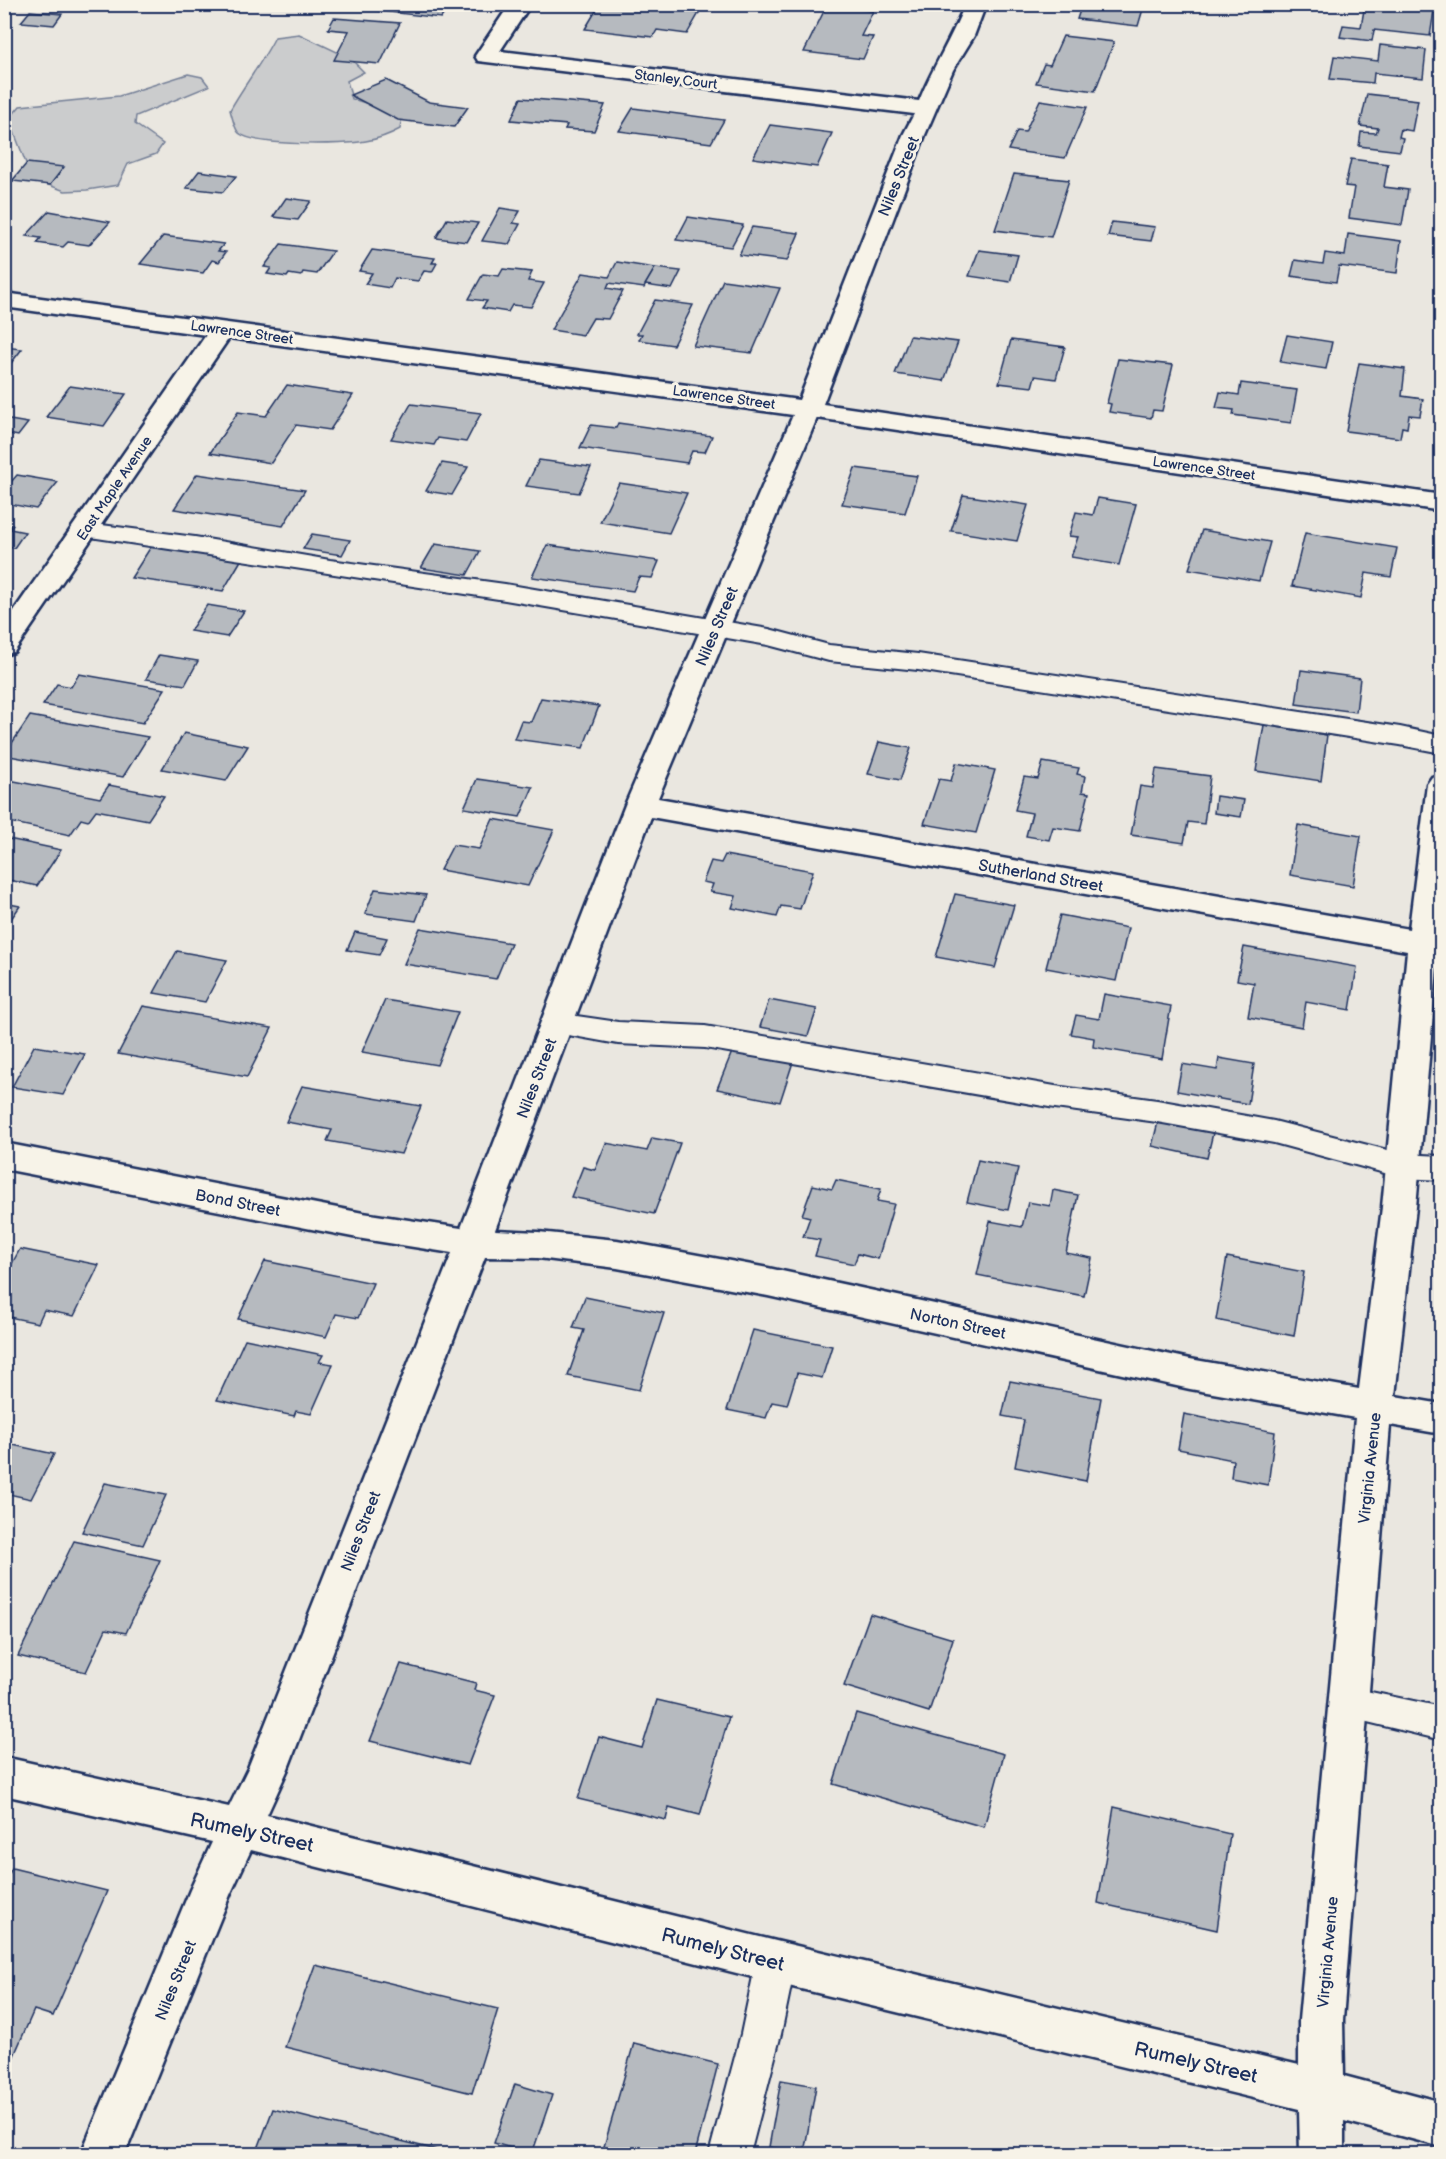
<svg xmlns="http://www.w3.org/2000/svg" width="1446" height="2159" font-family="'Balsamiq Sans',sans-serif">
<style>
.green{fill:#cbcccd;stroke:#737e96;stroke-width:1.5}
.building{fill:#b6babf;stroke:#1b2f5e;stroke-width:1.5}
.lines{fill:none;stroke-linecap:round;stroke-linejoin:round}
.service-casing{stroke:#1b2f5e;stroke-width:4}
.minor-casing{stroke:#1b2f5e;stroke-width:5}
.service{fill:#f7f3e8;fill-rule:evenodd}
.minor{fill:#f7f3e8;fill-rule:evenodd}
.labels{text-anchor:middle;stroke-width:6;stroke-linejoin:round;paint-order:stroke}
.far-street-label{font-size:14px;fill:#1b2f5e;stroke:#f7f3e8}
.street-label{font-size:16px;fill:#1b2f5e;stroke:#f7f3e8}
.near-street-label{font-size:20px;fill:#1b2f5e;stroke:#f7f3e8}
</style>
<rect width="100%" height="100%" fill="#eae7e0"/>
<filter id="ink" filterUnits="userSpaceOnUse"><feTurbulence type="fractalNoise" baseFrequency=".0167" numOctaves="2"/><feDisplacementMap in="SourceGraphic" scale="12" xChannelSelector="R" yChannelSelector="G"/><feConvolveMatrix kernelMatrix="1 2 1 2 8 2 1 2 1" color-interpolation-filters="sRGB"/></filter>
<g filter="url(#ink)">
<g class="green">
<path d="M299,34l51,24 14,14 -17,9 5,18 50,15 -2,15c-11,6 -22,10 -34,12 -21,4 -115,6 -128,-9 -4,-5 -6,-16 -8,-22 14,-25 32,-47 45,-73z"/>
<path d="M188,74l14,3 7,9 -73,30 -1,8 28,20 -7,10 -28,10 -10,21 -31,5 -22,1 -33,-12 -23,-60 11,-13 99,-10z"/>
</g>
<g class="building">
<path d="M366,4h64l19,3 -8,11 -78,-9z"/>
<path d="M600,4h33l66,9 -12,21 -30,-4 -4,7 -68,-8z"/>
<path d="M1082,4h50l-1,3 12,2 -5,17 -61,-7z"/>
<path d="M1365,4l69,7 -4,25 -56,-6 -2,11 -32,-4 3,-12 18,2z"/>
<path d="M827,5l46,6 -12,25 12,1 -10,22 -59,-7z"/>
<path d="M30,11l32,3 -8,11 -33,-3z"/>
<path d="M334,18l66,5 -20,41 -46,-4 15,-29 -21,-2z"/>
<path d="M1063,36l51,6 -19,49 -59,-8 8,-19 6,1z"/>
<path d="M1380,45l46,5 -3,28 -49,-5 -1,10 -43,-4 4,-23 44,5z"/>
<path d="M386,80l43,22 39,5 -14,20 -56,-7 -48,-25z"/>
<path d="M1367,94l51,6 -6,31 -11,-2 -2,8 4,1 -3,13 -41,-5 2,-14 15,1 2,-5 -18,-2z"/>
<path d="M521,98l84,7 -11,26 -29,-2 2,-4 -56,-5z"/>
<path d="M1040,100l47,7 -22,51 -57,-8 9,-19 8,1z"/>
<path d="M633,108l91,12 -13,23 -92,-12z"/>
<path d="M770,125l62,8 -15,34 -64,-9z"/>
<path d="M1351,159l37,5 -4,23 24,3 -6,35 -53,-7 5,-31 -9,-1z"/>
<path d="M27,163l37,4 -14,18 -38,-4z"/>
<path d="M199,171l37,5 -13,16 -37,-4z"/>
<path d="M1014,174l55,6 -18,57 -56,-7z"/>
<path d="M286,198l25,3 -13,19 -25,-3z"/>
<path d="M500,208l20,3 -7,12 7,1 -11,20 -27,-3z"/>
<path d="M49,211l61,11 -21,23 -21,-3 -5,5 -26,-4 4,-5 -15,-2z"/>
<path d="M688,217l55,8 -12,22 -55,-7z"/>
<path d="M447,219l31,4 -11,19 -31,-4z"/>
<path d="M1112,222l43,5 -4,14 -43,-5z"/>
<path d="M752,227l47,6 -12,28 -48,-6z"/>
<path d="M1348,234l53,7 -4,32 -58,-7 -3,16 -45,-6 4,-16 28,4 2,-11 20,3z"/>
<path d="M163,236l61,8 -6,7 8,1 -7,10 -7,-2 -9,13 -63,-9z"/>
<path d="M281,244l52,7 -16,23 -14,-2 -2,4 -12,-2 -2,3 -20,-3 4,-6 -7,-1z"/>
<path d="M372,250l63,8 -3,5h5l-5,9 -8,-1 -6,10 -23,-3 -5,10 -25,-4 7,-11 -13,-2z"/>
<path d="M979,250l39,5 -8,27 -41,-6z"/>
<path d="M617,262l38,6 -11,20 -35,-5 -2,5 16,3 -15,28 -15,-1 -10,17 -32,-5 32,-57 26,4z"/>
<path d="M655,268l26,3 -9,18 -27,-4z"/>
<path d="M503,269l29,3 -4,9 16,2 -13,24 -19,-2 -4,7 -26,-4 5,-7 -18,-2 14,-25 16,2z"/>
<path d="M723,280l57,8 -28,65 -59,-7z"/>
<path d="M655,300l38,5 -20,40 -34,-5 3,-6h-5z"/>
<path d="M1287,335l45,7 -6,27 -46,-7z"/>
<path d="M910,336l48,6 -14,39 -49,-7z"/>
<path d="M1011,340l54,7 -9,32 -21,-3 -3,11 -33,-4z"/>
<path d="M4,347l18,2 -18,23z"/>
<path d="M1118,359l55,6 -11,46 -9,-1 -2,8 -42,-6 2,-8 -4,-1z"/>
<path d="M1359,363l46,6 -3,27 21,3 -3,17 -11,-1 -2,13 -5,-1 -2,11 -54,-7z"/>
<path d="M1241,383l56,7 -6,33 -58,-8 1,-5 -18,-2 4,-16 19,3z"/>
<path d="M287,385l66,10 -23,35 -34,-5 -25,38 -61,-10 28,-41 28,4z"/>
<path d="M70,386l56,8 -22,32 -58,-9z"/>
<path d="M411,404l70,9 -15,29 -28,-4 -4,7 -43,-6z"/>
<path d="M4,419l24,4 -10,13 -14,-3z"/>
<path d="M618,423l94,13 -7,16 -13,-1 -5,12 -107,-15 11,-23 25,3z"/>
<path d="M539,460l52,7 -12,26 -53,-7z"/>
<path d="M442,463l26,4 -16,28 -26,-4z"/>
<path d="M855,468l62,8 -12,37 -63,-9z"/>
<path d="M197,474l108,16 -22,36 -109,-17z"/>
<path d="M17,475l41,7 -22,27 -32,-6v-22l7,1z"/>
<path d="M619,483l68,10 -18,40 -69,-11z"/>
<path d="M963,495l65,10 -11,36 -66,-10z"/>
<path d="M1098,498l38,6 -17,61 -48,-8 7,-20 -9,-1 7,-24 17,3z"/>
<path d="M4,524l9,1 -3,4 15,3 -11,16 -10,-1z"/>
<path d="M1202,530l68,12 -11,39 -70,-12z"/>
<path d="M1305,533l92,15 -6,29 -25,-4 -5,25 -69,-12z"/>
<path d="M312,534l38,6 -8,15 -39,-6z"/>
<path d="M435,544l45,7 -13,24 -46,-7z"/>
<path d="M152,545l91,12 -20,34 -92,-13z"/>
<path d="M547,545l112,16 -7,17 -13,-1 -6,14 -101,-14z"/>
<path d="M207,605l37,6 -17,26 -37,-6z"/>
<path d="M159,655l39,6 -13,24 -39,-6z"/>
<path d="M1301,670l59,8 -4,34 -60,-8z"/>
<path d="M79,674l86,15 -22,34 -100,-18 14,-21 14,3z"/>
<path d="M541,698l58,8 -16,42 -69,-9 7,-18 10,1z"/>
<path d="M30,716l118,21 -25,40 -119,-22z"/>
<path d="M1264,725l63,10 -6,46 -65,-10z"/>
<path d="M184,733l64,13 -22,35 -64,-12z"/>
<path d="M879,742l32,6 -11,32 -32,-6z"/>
<path d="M1043,762l36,6 -2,6 8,2 -3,16 7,1 -9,38 -27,-4 -4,13 -23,-4 6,-23 -17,-3 9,-33 14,2z"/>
<path d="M956,763l39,7 -19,63 -52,-9 15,-45 12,2z"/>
<path d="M1156,769l54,7 -6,48 -16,-2 -4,21 -53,-8 9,-49 13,2z"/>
<path d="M4,779l96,19 9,-13 55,11 -16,24 -52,-10 -8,11 -7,-2 -11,16 -66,-14z"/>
<path d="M477,779l56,8 -13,30 -56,-9z"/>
<path d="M1216,796l28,4 -3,17 -27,-4z"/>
<path d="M493,819l61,11 -26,56 -88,-16 13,-25 26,4z"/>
<path d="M1298,825l63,11 -8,50 -63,-11z"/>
<path d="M4,838l57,12 -24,36 -33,-7z"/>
<path d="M725,855l88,16 -13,38 -19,-3 -4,11 -45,-9 4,-12 -26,-4 3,-8 -10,-2 8,-21 10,2z"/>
<path d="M375,889l51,6 -10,26 -51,-7z"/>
<path d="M955,894l59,11 -19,63 -59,-11z"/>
<path d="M4,903l16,3 -16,23z"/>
<path d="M1060,915l68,13 -12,53 -70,-13z"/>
<path d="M420,928l91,15 -15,36 -92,-15z"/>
<path d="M355,932l32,6 -8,17 -32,-5z"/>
<path d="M1244,947l113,20 -7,43 -44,-8 -4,25 -54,-10 6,-34 -17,-3z"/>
<path d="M177,951l50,9 -22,42 -51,-9z"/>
<path d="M1104,994l67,12 -9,53 -69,-12 1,-9 -23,-4 5,-19 23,4z"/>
<path d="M385,1000l73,12 -21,53 -75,-13z"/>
<path d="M769,1000l48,9 -9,27 -48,-9z"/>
<path d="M143,1006l129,22 -25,49 -129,-23z"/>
<path d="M34,1046l51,8 -22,41 -51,-8z"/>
<path d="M734,1047l60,12 -14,43 -63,-13z"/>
<path d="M1219,1058l35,6 -6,40 -71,-13 5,-27 35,6z"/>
<path d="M302,1086l119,20 -20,48 -74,-13 5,-11 -46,-8z"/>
<path d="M1158,1122l55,11 -6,25 -55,-12z"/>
<path d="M652,1138l28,5 -26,71 -83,-17 12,-30 12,3 11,-27 41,8z"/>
<path d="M978,1160l40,8 -10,42 -41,-8z"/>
<path d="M836,1180l45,9 -4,12 17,3 -16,55 -20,-5 -4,10 -39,-8 5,-16 -17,-3 7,-20 -8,-2 11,-30 19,4z"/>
<path d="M1053,1190l25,5 -12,58 26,5 -8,38 -107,-21 13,-54 32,6 6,-25 22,4z"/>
<path d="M20,1249l79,16 -25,51 -30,-6 -6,13 -34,-7v-38z"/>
<path d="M1227,1257l77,15 -10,64 -78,-16z"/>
<path d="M265,1261l108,22 -15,35 -22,-4 -10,23 -88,-18z"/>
<path d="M585,1297l79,16 -25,77 -71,-14 16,-46 -11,-2z"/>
<path d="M753,1330l79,16 -10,32 -25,-5 -10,32 -15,-3 -6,16 -39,-8z"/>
<path d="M245,1339l78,16 -4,7 14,2 -22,50 -15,-3 -2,5 -77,-16z"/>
<path d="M1010,1381l91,17 -15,83 -71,-14 9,-47 -22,-4z"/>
<path d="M1184,1414l91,18 -7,53 -37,-7 2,-18 -55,-11z"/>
<path d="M4,1443l50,11 -23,45 -27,-6z"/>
<path d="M105,1483l61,12 -23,50 -61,-13z"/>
<path d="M74,1541l86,19 -34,73 -20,-4 -20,43 -68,-16z"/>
<path d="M870,1614l83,25 -24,73 -85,-26z"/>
<path d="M401,1664l75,19 -2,7 21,5 -27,70 -98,-24z"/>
<path d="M657,1700l72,17 -29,98 -31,-8 -3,13 -88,-21 21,-62 43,11z"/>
<path d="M856,1713l148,41 -20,73 -151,-43z"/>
<path d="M1114,1807l116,27 -13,96 -119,-27z"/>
<path d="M12,1868l95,23 -54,125 -19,-6 -22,50 -8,-2v-175z"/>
<path d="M315,1965l183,44 -26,84 -187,-46z"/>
<path d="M634,2043l84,21 -23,90h-76l-16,-4z"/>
<path d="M781,2080l35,6 -12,67 -35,-6z"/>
<path d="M515,2084l37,11 -20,59 -38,-11z"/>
<path d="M273,2109l180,45h-197z"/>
</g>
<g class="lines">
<defs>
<g id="service">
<path d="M86,523l109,14 135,23 175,24 264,45 60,16 89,9 482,73 42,9v17l-42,-8 -482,-75 -89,-9 -61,-16 -263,-45 -428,-65 -3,-5 3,-5z"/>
<path d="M556,1013l62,9 87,4 350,60 102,14 117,21 129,33 39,2v24l-39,-2 -129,-35 -117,-21 -102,-14 -350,-60 -87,-4 -72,-13 -5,-7 5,-7z"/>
<path d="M1347,1687l95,20v33l-108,-26 -5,-11 5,-11z"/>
<path d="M776,1943l14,6 6,13 -15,72 -31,120h-41l32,-120 15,-72 6,-13z"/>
</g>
<path id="minor" d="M510,4h21l-31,47 419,50c13,-33 33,-63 46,-97h21l-12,32 -21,34 -28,65 -102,269 619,91v16l-625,-93 -159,380 751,131 18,-145 5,-7 10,-3v183l-4,-1 -22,251 -21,189 47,8v30l-52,-9 -47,595 1,56 98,26v45l-98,-26v33h-44l-1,-45 -523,-126 -525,-133 -21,45 -105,259h-44l109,-264 22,-48 -208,-47v-38l225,50 19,-39 204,-515 -89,-14 -359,-70v-26l359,70 98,15 164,-423 168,-390 -564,-77 -215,314 -10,3v-30l202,-290 -202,-28v-14l795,107 104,-265 11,-21 -436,-53 -3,-5zM651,817l756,134 -25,256 -23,182 -169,-30 -422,-91 -151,-28 -79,-8 -43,-2zM485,1257l53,1 79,10 151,28 422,93 165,29 -56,602v45l-523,-124 -509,-126 20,-44z"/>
</defs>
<use href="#service" class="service-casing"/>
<use href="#minor" class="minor-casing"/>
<use href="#service" class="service"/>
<use href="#minor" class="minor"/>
</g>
</g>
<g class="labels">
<g class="far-street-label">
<text transform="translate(676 79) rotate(7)" y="5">Stanley Court</text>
<text transform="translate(242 332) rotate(8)" y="5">Lawrence Street</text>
<text transform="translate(724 397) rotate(8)" y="5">Lawrence Street</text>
<text transform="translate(1204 468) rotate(8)" y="5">Lawrence Street</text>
<text transform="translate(114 488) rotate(-56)" y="5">East Maple Avenue</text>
</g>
<g class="street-label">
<text transform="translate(898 176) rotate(-68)" y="6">Niles Street</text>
<text transform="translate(716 626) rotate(-67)" y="6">Niles Street</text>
<text transform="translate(1041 875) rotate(10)" y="6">Sutherland Street</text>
<text transform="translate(536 1078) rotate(-69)" y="6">Niles Street</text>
<text transform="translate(238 1202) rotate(11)" y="6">Bond Street</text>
<text transform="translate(958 1323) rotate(12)" y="6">Norton Street</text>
<text transform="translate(1369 1468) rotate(-84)" y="6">Virginia Avenue</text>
<text transform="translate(360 1531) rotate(-69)" y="6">Niles Street</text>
<text transform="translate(1327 1952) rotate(-85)" y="6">Virginia Avenue</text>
<text transform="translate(175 1980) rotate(-68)" y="6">Niles Street</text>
</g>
<g class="near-street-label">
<text transform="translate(252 1832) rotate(12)" y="7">Rumely Street</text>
<text transform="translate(723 1949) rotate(14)" y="7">Rumely Street</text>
<text transform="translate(1196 2062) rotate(13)" y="7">Rumely Street</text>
</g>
</g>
<rect width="1446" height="2159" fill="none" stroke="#f7f3e8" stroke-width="24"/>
<rect x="12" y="12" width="1422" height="2135" fill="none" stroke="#1b2f5e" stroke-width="2" filter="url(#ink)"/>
</svg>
